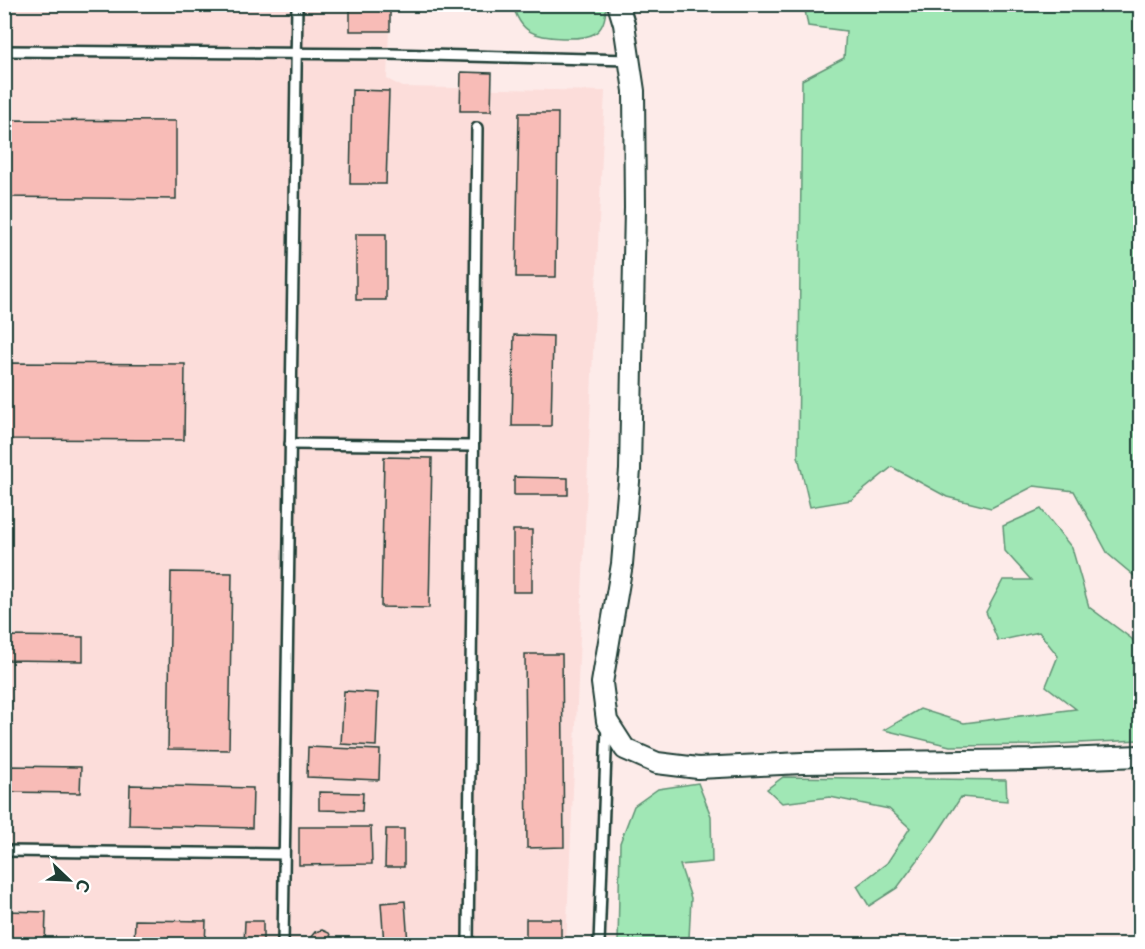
<svg xmlns="http://www.w3.org/2000/svg" width="1145" height="949" font-family="'Playpen Sans',sans-serif">
<style>
.built{fill:#fcddda}
.green{fill:#a0e7b5;stroke:#609274;stroke-width:1.5}
.building{fill:#f8bcb7;stroke:#1f3d34;stroke-width:1.5}
.lines{fill:none;stroke-linecap:round;stroke-linejoin:round}
.service-casing{stroke:#1f3d34;stroke-width:14}
.minor-casing{stroke:#1f3d34;stroke-width:24}
.service{stroke:#fff;stroke-width:9}
.minor{stroke:#fff;stroke-width:20}
</style>
<rect width="100%" height="100%" fill="#fdebe9"/>
<filter id="ink" filterUnits="userSpaceOnUse"><feTurbulence type="fractalNoise" baseFrequency=".0167" numOctaves="2"/><feDisplacementMap in="SourceGraphic" scale="12" xChannelSelector="R" yChannelSelector="G"/><feConvolveMatrix kernelMatrix="1 2 1 2 8 2 1 2 1" color-interpolation-filters="sRGB"/></filter>
<g filter="url(#ink)">
<path class="built" d="M5,5h385l-3,74 16,8 202,4 -39,853h-561z"/>
<g class="green">
<path d="M513,5h93c0,31 -16,34 -44,33 -26,-1 -42,-5 -49,-33z"/>
<path d="M804,5h336v574l-1,1 -31,-26 -34,-63 -40,-5 -43,22 -44,-11 -55,-30 -41,33 -41,7 -12,-51 4,-376 42,-22 2,-27 -38,-5z"/>
<path d="M1041,509l31,39 17,59 43,32 8,13v88l-104,5 -86,1 -66,-16 36,-21 44,14 112,-14 -30,-23 12,-30 -19,-24 -41,9 -12,-29 17,-32h28l-26,-29 -2,-25z"/>
<path d="M783,777l223,3 1,21 -46,-4 -26,40 -38,51 -28,18 -12,-20 30,-23 23,-35 -21,-19 -59,-12 -48,6 -15,-14z"/>
<path d="M698,783l13,33 1,46 -32,3 11,33 -2,41 -5,5h-66l2,-101 14,-37 24,-17z"/>
</g>
<g class="building">
<rect x="350" y="4" width="40" height="27"/>
<path d="M461,72l31,1 -1,38h-31z"/>
<path d="M352,90l37,1 -3,93h-36z"/>
<path d="M519,113h39l-2,164h-40z"/>
<path d="M4,120l172,1v78l-172,-2z"/>
<rect x="356" y="234" width="30" height="66"/>
<path d="M514,335l39,1 -2,90h-39z"/>
<path d="M4,363l181,1 -1,76 -180,-1z"/>
<path d="M384,457l48,1 -3,150 -48,-1z"/>
<path d="M514,477l54,1v17h-54z"/>
<rect x="513" y="530" width="19" height="62"/>
<path d="M171,572l61,1 -3,177 -61,-1z"/>
<path d="M4,636l79,1v24l-79,-1z"/>
<path d="M525,654h37l2,193 -37,1z"/>
<path d="M344,691l34,2 -2,53 -35,-2z"/>
<path d="M308,747l72,3 -1,30 -72,-3z"/>
<path d="M4,766l77,1 -1,26 -76,-1z"/>
<path d="M130,785l123,3 -1,40 -123,-3z"/>
<path d="M319,792l44,1 -1,18 -43,-1z"/>
<path d="M299,827h72l1,37 -73,1z"/>
<path d="M386,829h18v38h-19z"/>
<path d="M405,901l3,43h-24l-3,-41z"/>
<path d="M4,911l42,1 -1,32h-41z"/>
<rect x="526" y="919" width="35" height="25"/>
<path d="M135,920l71,1 -1,23h-71z"/>
<path d="M245,921h18v23h-19z"/>
<path d="M322,930l7,3 4,8 -1,3h-23l1,-6 5,-6z"/>
</g>
<g class="lines">
<defs>
<g id="service">
<path d="M4,51l385,3 240,6"/>
<path d="M290,444l183,2"/>
<path d="M4,851l280,3"/>
<path d="M283,944l14,-940"/>
<path d="M468,944l9,-816"/>
<path d="M599,944l8,-218"/>
</g>
<path id="minor" d="M618,4l6,20 10,67 1,117 -5,262 -8,94 -20,119 5,38 18,28 32,14 41,5 104,-5 233,-3 105,-4"/>
</defs>
<use href="#service" class="service-casing"/>
<use href="#minor" class="minor-casing"/>
<use href="#service" class="service"/>
<use href="#minor" class="minor"/>
</g>
</g>
<rect width="1145" height="949" fill="none" stroke="#fff" stroke-width="24"/>
<rect x="12" y="12" width="1121" height="925" fill="none" stroke="#1f3d34" stroke-width="2" filter="url(#ink)"/>
<g transform="translate(69 880) rotate(113)" stroke="#ffffff" stroke-width="4.5" paint-order="stroke">
<path d="M0-4.5L10 22L0 15L-10 22Z" fill="#1f3d34"/>
<text y="-9" font-size="16" font-weight="bold" text-anchor="middle" fill="#1f3d34">С</text>
</g>
</svg>
